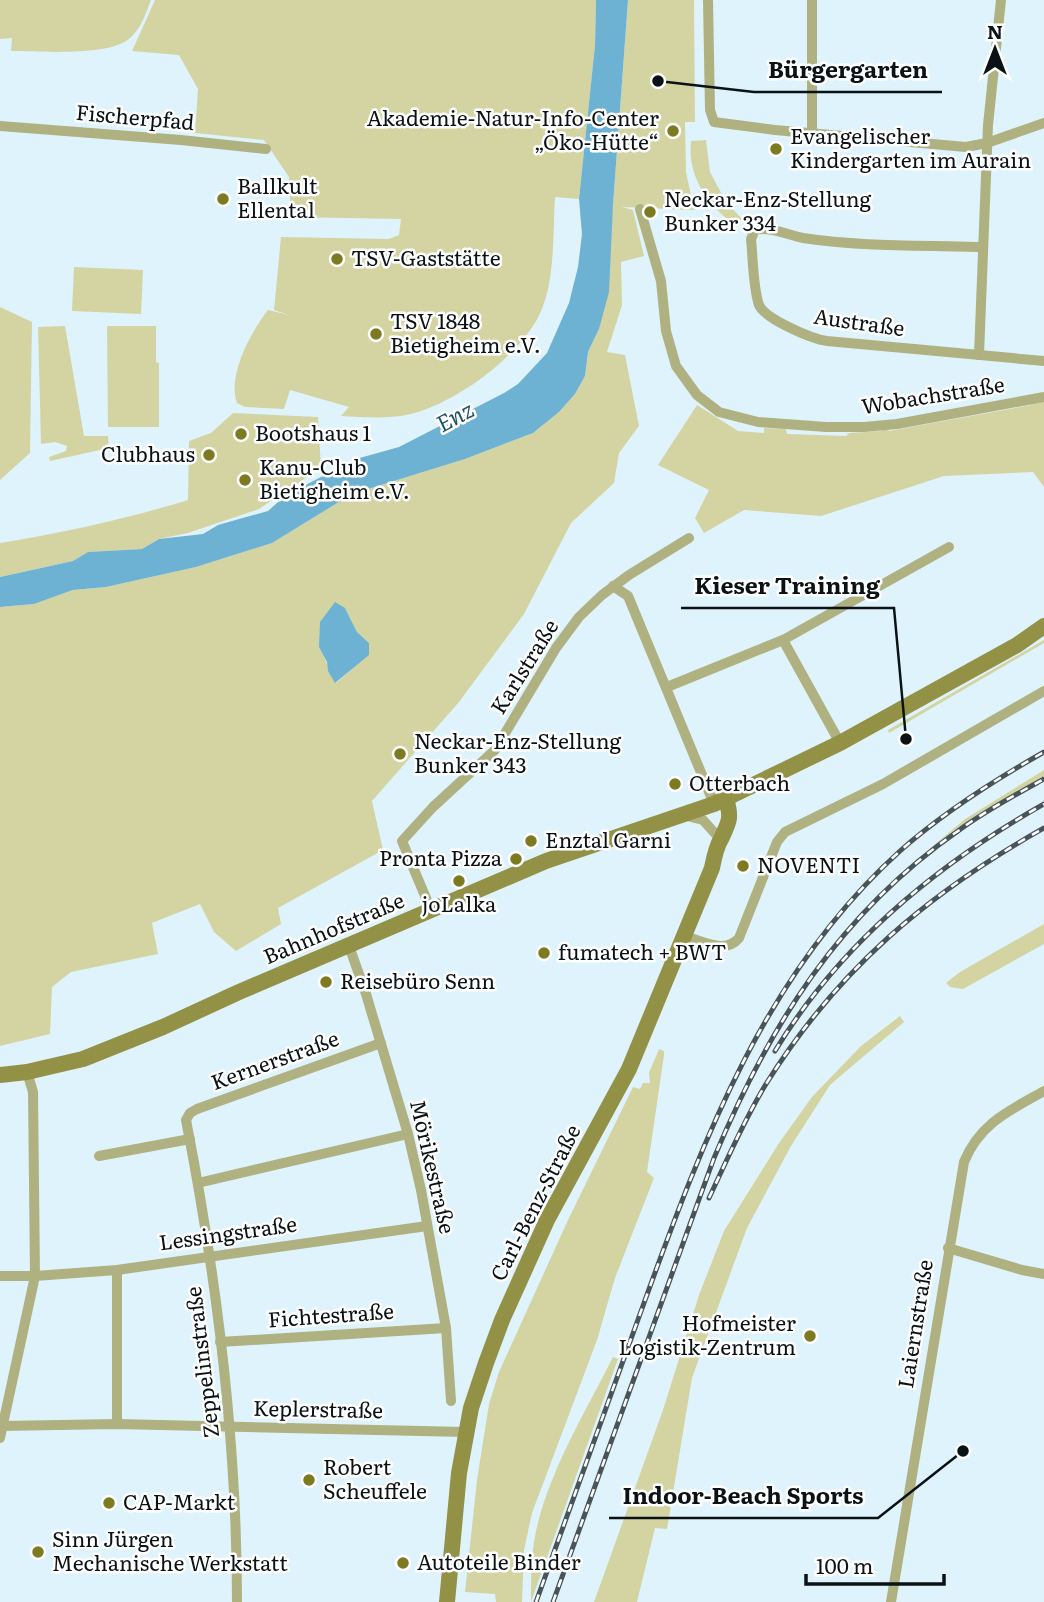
<svg xmlns="http://www.w3.org/2000/svg" width="1044" height="1602" font-family="Literata,serif">
<style>
.green{fill:#d3d4a2;fill-rule:evenodd}
.water{fill:#6eb2d3}
.lines{fill:none;stroke-linecap:round;stroke-linejoin:round}
.street{stroke:#b0b181;stroke-width:10}
.secondary{stroke:#929146;stroke-width:16}
.rail-casing{stroke:#495459;stroke-width:5}
.rail{stroke:#fff;stroke-width:2.5;stroke-dasharray:8;stroke-linecap:butt}
.poi-dot{fill:#7c7b22;stroke:#fff;stroke-width:2.5}
.labels{text-anchor:middle;stroke-width:5;stroke-linejoin:round;paint-order:stroke}
.street-label{font-size:21px;fill:#0b1215;stroke:#fff}
.poi-label{font-size:21px;fill:#0b1215;stroke:#fff;text-anchor:start}
.water-label{font-size:23px;font-style:italic;fill:#1d536b;stroke:#fff}
.leader{fill:none;stroke:#0b1215;stroke-width:2.5}
.callout-dot{fill:#0b1215;stroke:#fff;stroke-width:2.5}
.callout-label{font-size:23px;text-anchor:middle;font-weight:bold;fill:#0b1215;stroke:#fff;stroke-width:5;stroke-linejoin:round;paint-order:stroke}
</style>
<rect width="100%" height="100%" fill="#dff3fd"/>
<g class="green">
<path d="M0,0h151c-5,13 -10,29 -21,38 -20,19 -91,13 -119,13l1,-13 -12,1z"/>
<path d="M155,0h441l-1,45 -16,154 -24,-2c-2,34 0,80 -13,112 -18,45 -89,97 -136,106 -21,4 -44,2 -65,1l8,-9 -59,-17 -6,19 -39,-2 -8,-4c-10,-28 14,-71 31,-93l21,5 -15,-5 7,-73 108,2 10,-4 2,-16 -110,-2 -2,-40 -25,-37 -69,-7 3,-44 -19,-34 -47,-4z"/>
<path d="M628,0h66l1,122h-10l1,50 8,38 -72,-3 11,3 11,46 -23,6 1,43 -15,47 18,3 14,71 -20,27 -5,30 -43,40 -47,91 -65,88 -87,99 11,49 -105,58 3,16 -45,27 -22,-19 -14,-28 -48,19 6,31 -87,18 -19,15 -2,47 -50,12v-439l34,-3 39,-14 33,-3 90,-20 76,-24 80,-49 113,-35 68,-26 26,-21 16,-18 10,-18 3,-24 11,-23 14,-124zM345,608l12,24 12,11v11l-33,29c-8,-12 -10,-24 -16,-36z"/>
<path d="M706,140l4,32 16,30 16,17 -7,6c-28,-20 -48,-50 -44,-84z"/>
<path d="M74,267l69,3 -2,44 -69,-3z"/>
<path d="M0,307l32,15 -2,131 -30,27z"/>
<path d="M65,326l19,110h24l1,12 -59,13 -1,-4 17,-6 1,-5 -12,-4 -14,2 -3,-117z"/>
<path d="M107,326h49v36l3,1v64h-51z"/>
<path d="M1044,399v88l-11,-15 -89,4 -123,40 -77,-6 -40,23 -9,-15 14,-28 -51,-25 39,-60 41,26 26,2v-5l22,1 1,5 59,2 3,-3 31,-2 8,-3 1,3 142,-26v-3z"/>
<path d="M233,413l85,4 3,51 -62,41 -71,24 -29,6 -17,10 -53,3 -16,9 -73,16v-34c66,-11 123,-23 188,-43l1,-59 22,-8z"/>
<path d="M1044,640v3l-155,90 -1,-3z"/>
<path d="M1044,770v6l-66,38 -52,38 39,-33z"/>
<path d="M1044,924v20l-81,45 -13,-2 -4,-4 14,-11z"/>
<path d="M900,1016l4,6 -74,63 -39,61 -44,82 -55,150 -25,151 -12,-1 -18,74h-43l69,-192 36,-115 25,-64 55,-88 33,-46 49,-51z"/>
<path d="M659,1049l5,2v4l-17,117 7,6 -39,100 -18,62 -65,173 -8,37 -2,52h-26l-1,-8 -30,-2 12,-112 12,-76 10,-32 69,-152 65,-133 7,2 3,-6h7l-1,-10z"/>
<path d="M613,1357l5,2 -87,243c0,-24 0,-48 5,-71 14,-62 49,-118 77,-174z"/>
</g>
<g class="water">
<path d="M596,0h32l-15,205 -4,87 -10,37 -11,23 -3,24 -10,18 -16,18 -26,21 -68,26 -113,35 -80,49 -76,24 -90,20 -33,3 -39,14 -34,3v-30l73,-16 15,-9 54,-3 17,-10 44,-5 15,-9 50,-14 18,-16 70,-36 43,-12 105,-54 14,-9 29,-31 22,-50 9,-36 4,-33 -3,-35 16,-154z"/>
<path d="M335,602l10,6 12,24 12,11v12l-34,28 -7,-12 -1,-9 -8,-15 1,-25z"/>
</g>
<g class="lines">
<g class="street">
<path d="M708,0l2,110 4,12 61,8 191,17 21,-4 57,-20"/>
<path d="M812,0v133"/>
<path d="M0,126l181,14 85,9"/>
<path d="M640,209l21,72 5,50 10,35 21,29 22,17 39,10 68,5h38l33,-3 147,-27"/>
<path d="M983,247c-60,-2 -121,0 -180,-9 -15,-3 -34,-12 -48,-8l-4,9c2,19 2,49 8,66 6,14 53,34 68,36l217,20"/>
<path d="M979,355l9,-230 13,-125"/>
<path d="M613,586l15,10 86,208"/>
<path d="M783,640l57,103"/>
<path d="M667,687l116,-47 166,-93"/>
<path d="M683,815l20,5 17,19"/>
<path d="M431,910l-29,-69 31,-34 62,-57 61,-102 23,-31 23,-22 27,-20 60,-37"/>
<path d="M683,936c19,4 42,19 56,2l38,-96 8,-10 98,-48 161,-93"/>
<path d="M349,946l17,48 42,140 13,56 25,138 5,73"/>
<path d="M99,1156l91,-17"/>
<path d="M198,1183l210,-49"/>
<path d="M948,1248l74,22 22,4"/>
<path d="M117,1270v154"/>
<path d="M0,1276h35l82,-6 310,-44"/>
<path d="M220,1342l226,-14"/>
<path d="M0,1426l117,-2 348,8"/>
<path d="M0,1438l35,-162 -2,-184 -6,-20"/>
<path d="M237,1602c0,-162 -20,-323 -51,-482l4,-7 7,-4 184,-66"/>
<path d="M891,1602l73,-440c16,-39 45,-51 80,-71"/>
</g>
<g class="secondary">
<path d="M0,1075l27,-3 56,-13 80,-32 76,-35 307,-131 168,-57 126,-61 177,-98 27,-19"/>
<path d="M447,1602l12,-129 12,-65 15,-45 16,-43 45,-100 82,-151 83,-201c2,-10 4,-21 9,-29 8,-17 11,-21 5,-40"/>
</g>
<defs>
<g id="rail">
<path d="M775,1051c65,-107 161,-186 269,-247"/>
<path d="M709,1198c18,-38 35,-78 57,-114 72,-115 161,-190 278,-256"/>
<path d="M536,1602c36,-100 72,-200 108,-299 60,-166 122,-331 256,-452 44,-39 93,-70 144,-99"/>
<path d="M553,1602l161,-444c55,-132 125,-244 244,-327 27,-20 57,-36 86,-52"/>
</g>
</defs>
<use href="#rail" class="rail-casing"/>
<use href="#rail" class="rail"/>
</g>
<g class="poi-dot">
<circle cx="673" cy="131" r="7"/>
<circle cx="776" cy="149" r="7"/>
<circle cx="223" cy="199" r="7"/>
<circle cx="650" cy="212" r="7"/>
<circle cx="337" cy="259" r="7"/>
<circle cx="376" cy="334" r="7"/>
<circle cx="241" cy="434" r="7"/>
<circle cx="209" cy="455" r="7"/>
<circle cx="245" cy="480" r="7"/>
<circle cx="400" cy="754" r="7"/>
<circle cx="675" cy="784" r="7"/>
<circle cx="531" cy="841" r="7"/>
<circle cx="516" cy="859" r="7"/>
<circle cx="743" cy="866" r="7"/>
<circle cx="459" cy="881" r="7"/>
<circle cx="544" cy="953" r="7"/>
<circle cx="326" cy="982" r="7"/>
<circle cx="810" cy="1336" r="7"/>
<circle cx="309" cy="1480" r="7"/>
<circle cx="109" cy="1503" r="7"/>
<circle cx="38" cy="1552" r="7"/>
<circle cx="403" cy="1563" r="7"/>
</g>
<g class="labels">
<g class="street-label">
<text transform="translate(135 118) rotate(5)" y="7">Fischerpfad</text>
<text transform="translate(859 323) rotate(8)" y="7">Austraße</text>
<text transform="translate(933 396) rotate(-9)" y="7">Wobachstraße</text>
<text transform="translate(525 667) rotate(-58)" y="7">Karlstraße</text>
<text transform="translate(334 929) rotate(-23)" y="7">Bahnhofstraße</text>
<text transform="translate(275 1061) rotate(-20)" y="7">Kernerstraße</text>
<text transform="translate(432 1167) rotate(77)" y="7">Mörikestraße</text>
<text transform="translate(536 1203) rotate(-63)" y="7">Carl-Benz-Straße</text>
<text transform="translate(228 1234) rotate(-8)" y="7">Lessingstraße</text>
<text transform="translate(331 1316) rotate(-4)" y="7">Fichtestraße</text>
<text transform="translate(916 1324) rotate(-81)" y="7">Laiernstraße</text>
<text transform="translate(203 1362) rotate(-97)" y="7">Zeppelinstraße</text>
<text transform="translate(318 1410) rotate(1)" y="7">Keplerstraße</text>
</g>
<g class="poi-label">
<text x="659" y="126" text-anchor="end">Akademie-Natur-Info-Center<tspan x="659" dy="24">„Öko-Hütte“</tspan></text>
<text x="790" y="144">Evangelischer<tspan x="790" dy="24">Kindergarten im Aurain</tspan></text>
<text x="237" y="194">Ballkult<tspan x="237" dy="24">Ellental</tspan></text>
<text x="664" y="207">Neckar-Enz-Stellung<tspan x="664" dy="24">Bunker 334</tspan></text>
<text x="351" y="266">TSV-Gaststätte</text>
<text x="390" y="329">TSV 1848<tspan x="390" dy="24">Bietigheim e.V.</tspan></text>
<text x="255" y="441">Bootshaus 1</text>
<text x="195" y="462" text-anchor="end">Clubhaus</text>
<text x="259" y="475">Kanu-Club<tspan x="259" dy="24">Bietigheim e.V.</tspan></text>
<text x="414" y="749">Neckar-Enz-Stellung<tspan x="414" dy="24">Bunker 343</tspan></text>
<text x="689" y="791">Otterbach</text>
<text x="545" y="848">Enztal Garni</text>
<text x="502" y="866" text-anchor="end">Pronta Pizza</text>
<text x="757" y="873">NOVENTI</text>
<text x="459" y="912" text-anchor="middle">joLalka</text>
<text x="558" y="960">fumatech + BWT</text>
<text x="340" y="989">Reisebüro Senn</text>
<text x="796" y="1331" text-anchor="end">Hofmeister<tspan x="796" dy="24">Logistik-Zentrum</tspan></text>
<text x="323" y="1475">Robert<tspan x="323" dy="24">Scheuffele</tspan></text>
<text x="123" y="1510">CAP-Markt</text>
<text x="52" y="1547">Sinn Jürgen<tspan x="52" dy="24">Mechanische Werkstatt</tspan></text>
<text x="417" y="1570">Autoteile Binder</text>
</g>
<g class="water-label">
<text transform="translate(455 417) rotate(-28)" y="8">Enz</text>
</g>
</g>
<path class="leader" d="M658 81L754 92H942M906 739L894 608H681M963 1451L878 1518H609"/>
<g class="callout-dot">
<circle cx="658" cy="81" r="7"/>
<circle cx="906" cy="739" r="7"/>
<circle cx="963" cy="1451" r="7"/>
</g>
<g class="callout-label">
<text x="848" y="78">Bürgergarten</text>
<text x="787" y="594">Kieser Training</text>
<text x="743" y="1504">Indoor-Beach Sports</text>
</g>
<g transform="translate(995 49)" stroke="#ffffff" stroke-width="5" paint-order="stroke">
<path d="M0-5L12 26L0 18L-12 26Z" fill="#0b1215"/>
<text y="-10" font-size="19" font-weight="bold" text-anchor="middle" fill="#0b1215">N</text>
</g>
<path d="M806 1574v10h138v-10" fill="none" stroke="#0b1215" stroke-width="3.5"/>
<text x="816" y="1574" font-size="21" fill="#0b1215" stroke="#ffffff" stroke-width="5" paint-order="stroke">100 m</text>
</svg>
